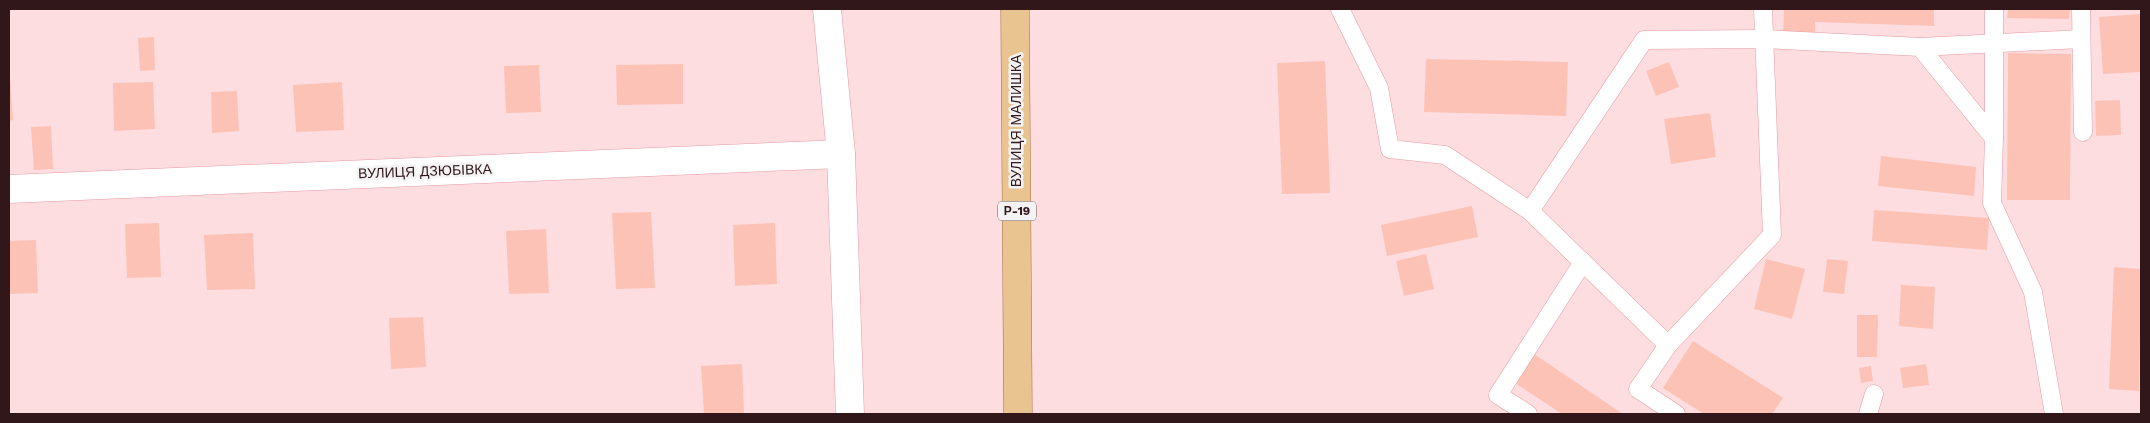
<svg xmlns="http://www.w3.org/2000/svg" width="2150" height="423" font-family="'Work Sans',sans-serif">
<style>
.building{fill:#fdc2b6}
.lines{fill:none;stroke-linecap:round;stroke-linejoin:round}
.lane-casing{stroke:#e49aa3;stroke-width:19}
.street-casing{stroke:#e49aa3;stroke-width:29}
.primary-casing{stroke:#a06d38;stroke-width:29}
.lane{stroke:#fff;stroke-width:18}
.street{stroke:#fff;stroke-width:28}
.primary{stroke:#e9c491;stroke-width:28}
.labels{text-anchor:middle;stroke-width:5;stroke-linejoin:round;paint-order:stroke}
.shield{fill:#f3f3f3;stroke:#6b585b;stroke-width:1}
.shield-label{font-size:12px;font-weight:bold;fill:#31161a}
.street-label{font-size:14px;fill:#31161a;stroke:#f3f3f3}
</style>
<rect width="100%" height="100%" fill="#fddde0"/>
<g class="building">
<path d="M1784,9h150v17l-119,-4v15l-32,-1z"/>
<path d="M2008,9h62l-1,10 -62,-1z"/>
<path d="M2141,14v58l-38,2 -4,-57z"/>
<path d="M154,37l1,33 -15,1 -2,-33z"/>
<path d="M2008,53l63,1 -1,146h-63z"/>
<path d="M1426,59l142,3 -2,54 -142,-4z"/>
<path d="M1325,61l5,132 -48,1 -5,-131z"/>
<path d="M1669,62l10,25 -23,9 -10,-25z"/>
<path d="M683,64v40l-66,1 -1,-40z"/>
<path d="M539,65l2,47 -35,1 -2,-47z"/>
<path d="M9,77h1l3,43 -4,1z"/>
<path d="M153,82l2,47 -41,2 -1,-48z"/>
<path d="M342,82l2,48 -48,2 -3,-47z"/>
<path d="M237,91l2,40 -27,2 -1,-41z"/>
<path d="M2120,100l1,35 -25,1 -1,-35z"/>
<path d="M1710,113l6,44 -45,7 -7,-45z"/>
<path d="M51,126l2,43 -19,1 -3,-43z"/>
<path d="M1881,156l95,11 -2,29 -96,-10z"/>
<path d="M1472,206l6,31 -91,19 -6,-31z"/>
<path d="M1874,210l115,8 -2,32 -115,-9z"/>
<path d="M651,212l4,76 -39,1 -4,-76z"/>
<path d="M159,223l2,54 -34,1 -2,-54z"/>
<path d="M775,223l2,61 -42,2 -2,-61z"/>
<path d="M546,229l3,64 -40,1 -3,-63z"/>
<path d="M253,233l2,56 -48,1 -3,-55z"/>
<path d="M36,240l2,53 -29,1v-53z"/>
<path d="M1426,254l8,35 -30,7 -8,-35z"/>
<path d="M1766,259l39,10 -13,50 -38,-10z"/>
<path d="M1827,259l21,2 -4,33 -21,-2z"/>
<path d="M2114,267l27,2 -2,122 -30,-2z"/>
<path d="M1901,285l34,2 -2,42 -34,-3z"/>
<path d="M1857,315h21l-1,42h-20z"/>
<path d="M423,317l3,50 -35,2 -2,-51z"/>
<path d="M1693,341l90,57 -11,16h-68l-41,-26z"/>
<path d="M1534,354l89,60h-61l-47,-31z"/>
<path d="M742,364l2,50h-40l-3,-48z"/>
<path d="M1926,364l3,21 -26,3 -3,-20z"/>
<path d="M1871,366l2,15 -12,2 -2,-15z"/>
</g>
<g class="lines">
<defs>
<g id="lane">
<path d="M1340,9l39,79 11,61 55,6 85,56 138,134 -30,44 38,25"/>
<path d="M2081,9l2,123"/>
<path d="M1920,47l161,-8"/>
<path d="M1994,138v-129"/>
<path d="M1530,211l114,-171 120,-1 156,8 74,91 -2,65 41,89 21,122"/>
<path d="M1668,345l104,-110 -9,-226"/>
<path d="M1528,414l-30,-19 85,-133"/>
<path d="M1868,414l6,-20"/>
</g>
<g id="street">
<path d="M827,9l14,145 9,260"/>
<path d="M9,189l832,-35"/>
</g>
<path id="primary" d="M1015,9l3,405"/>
</defs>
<use href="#lane" class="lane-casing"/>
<use href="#street" class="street-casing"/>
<use href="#primary" class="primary-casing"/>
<use href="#lane" class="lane"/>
<use href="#street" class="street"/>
<use href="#primary" class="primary"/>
</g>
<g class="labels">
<rect class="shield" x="998" y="201.5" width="38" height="19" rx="4"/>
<g class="shield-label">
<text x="1017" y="215">Р-19</text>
</g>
<g class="street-label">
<text transform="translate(1016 121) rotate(-90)" y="5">ВУЛИЦЯ МАЛИШКА</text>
<text transform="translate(425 171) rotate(-2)" y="5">ВУЛИЦЯ ДЗЮБІВКА</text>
</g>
</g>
<rect width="2150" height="423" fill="none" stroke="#31161a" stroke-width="20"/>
</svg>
